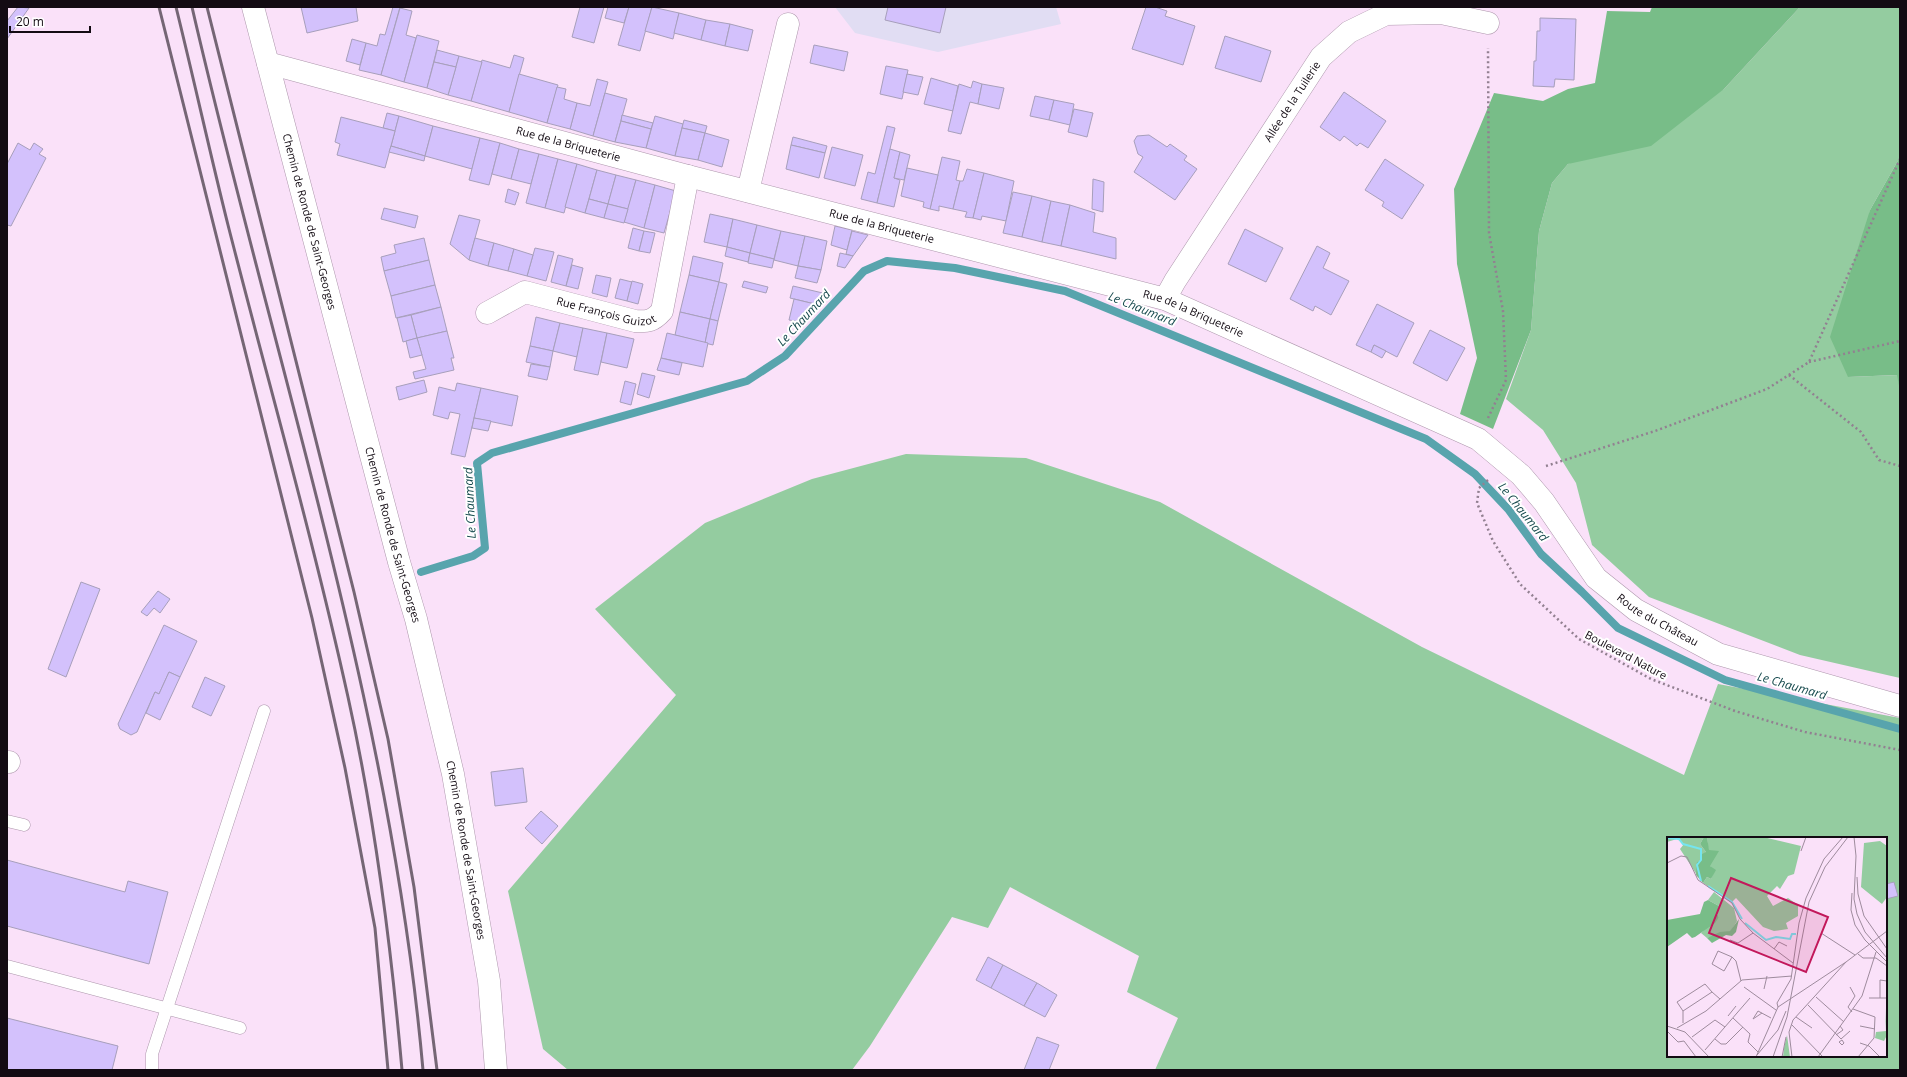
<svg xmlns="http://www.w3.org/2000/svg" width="1907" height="1077" font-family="'Open Sans',sans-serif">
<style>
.education{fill:#e1ddf3}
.green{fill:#94cca0;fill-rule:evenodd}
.forest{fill:#78bd88}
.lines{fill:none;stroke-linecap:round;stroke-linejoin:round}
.stream{stroke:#58a4ad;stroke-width:8}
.building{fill:#d3c1fc;stroke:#a79fbb}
.lane-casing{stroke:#ad97ac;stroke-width:13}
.street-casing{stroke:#ad97ac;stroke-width:23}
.path{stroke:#928091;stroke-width:2.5;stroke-dasharray:2 3;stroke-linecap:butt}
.lane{stroke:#fff;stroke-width:12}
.street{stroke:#fff;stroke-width:22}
.rail{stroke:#756675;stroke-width:3}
.labels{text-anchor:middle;stroke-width:4;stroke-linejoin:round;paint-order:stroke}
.street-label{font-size:11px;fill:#130b13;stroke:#fff}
.water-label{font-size:12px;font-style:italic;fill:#174a4e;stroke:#fff}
.inset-river{fill:none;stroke:#75e5ef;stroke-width:2}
.inset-road{fill:none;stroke:#9e8b9d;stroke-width:1}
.view{fill:#c2185b;fill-opacity:0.15;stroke:#c2185b;stroke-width:2}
.inset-edge{fill:none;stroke:#130b13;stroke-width:2}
</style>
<rect width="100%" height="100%" fill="#fae1f9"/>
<path class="education" d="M835,7h221l5,17 -123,28 -83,-19z"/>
<g class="green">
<path d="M1800,7h100v150l-30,53 -22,167 50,-2 2,16v287l-100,-23 -151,-58 -57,-52 -16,-62 -33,-53 -37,-31 25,-69 8,-99 13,-48 16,-19 156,-75z"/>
<path d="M906,454l120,4 134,44 262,145 262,128 34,-91 182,34v352h-745l23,-52 -51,-26 12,-36 -129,-69 -22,41 -36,-11 -82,129 -18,24h-284l-25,-21 -35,-158 168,-196 -81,-86 110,-86 107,-44zM1668,838h218v218h-218z"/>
</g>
<g class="forest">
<path d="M1652,7h148l-76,82 -73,57 -83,18 -16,19 -13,48 -8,99 -38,99 -33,-15 17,-56 -20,-94 -3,-75 40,-96 49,8 25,-12 27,-6 12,-72 43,1z"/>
<path d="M1900,157v234l-3,-16 -49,2 -18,-40 40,-127z"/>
</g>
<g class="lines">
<path class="stream" d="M421,572l52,-16 12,-8 -8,-85 15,-10 255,-72 38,-25 79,-85 23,-10 68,7 110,23 361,148 49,35 33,35 33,45 41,38 36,36 107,52 175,49"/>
</g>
<g class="building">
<path d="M18,7l11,1 -22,31v-18z"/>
<path d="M301,7h55l2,14 -51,12z"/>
<path d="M393,7h7l-19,68 -22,-5 7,-27 11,3 3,-12 5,1z"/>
<path d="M580,7h24l-10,36 -22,-6z"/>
<path d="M608,7h21l-5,16 -19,-5z"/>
<path d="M629,7h23l-12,44 -22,-6z"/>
<path d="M652,7l27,6 -6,26 -28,-8z"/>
<path d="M888,7h58l-6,26 -55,-13z"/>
<path d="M1146,7h9l12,4 -2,5 30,10 -12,39 -51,-16z"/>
<path d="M400,8l12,3 -6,24 10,3 -12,44 -23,-7z"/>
<path d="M679,13l27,7 -5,20 -27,-7z"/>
<path d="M1540,18l36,1 -2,61 -19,-1 -1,8 -21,-1 1,-25h2l1,-30h3z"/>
<path d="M706,20l24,4 -5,22 -24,-6z"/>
<path d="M730,24l23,6 -5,21 -23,-5z"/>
<path d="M417,35l22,6 -12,47 -23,-6z"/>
<path d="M1225,36l46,15 -10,31 -46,-14z"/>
<path d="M352,39l14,4 -6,22 -14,-4z"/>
<path d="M814,45l34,7 -4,19 -34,-8z"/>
<path d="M437,50l22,6 -3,11 -22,-5z"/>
<path d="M514,55l10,3 -15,54 -38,-11 11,-41 28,8z"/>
<path d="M459,56l23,6 -11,39 -23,-6z"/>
<path d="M434,62l22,5 -8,28 -21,-7z"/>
<path d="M886,66l22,4 -6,29 -22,-5z"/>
<path d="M519,74l39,11 -11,38 -38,-11z"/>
<path d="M907,74l16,3 -5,18 -15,-3z"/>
<path d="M931,78l27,8 -5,25 -29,-7z"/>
<path d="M597,79l11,3 -15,54 -23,-7 7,-26 13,3z"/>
<path d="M973,81l9,3 -4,20 -8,-2 -9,32 -13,-3 11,-47 12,4z"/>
<path d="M982,84l22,4 -5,21 -21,-5z"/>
<path d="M557,87l9,2 -2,10 13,4 -7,26 -23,-6z"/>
<path d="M1344,92l42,29 -18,27 -8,-5 -3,3 -13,-10 -4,5 -20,-14z"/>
<path d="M605,93l22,6 -12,43 -22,-6z"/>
<path d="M1035,96l19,4 -5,20 -19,-4z"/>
<path d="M1054,100l20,4 -4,21 -21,-5z"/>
<path d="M1074,109l19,4 -6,24 -19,-5z"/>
<path d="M387,113l12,3 -4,15 -12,-3z"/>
<path d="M622,115l31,8 -2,6 -30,-8z"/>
<path d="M399,116l34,10 -8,30 -34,-10z"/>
<path d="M655,116l28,8 -8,32 -29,-8z"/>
<path d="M341,117l54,14 -10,37 -48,-13 3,-11 -5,-2z"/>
<path d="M684,120l23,6 -2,7 -23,-5z"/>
<path d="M621,121l30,8 -5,19 -31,-6z"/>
<path d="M433,126l47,12 -8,31 -47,-13z"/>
<path d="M887,126l8,2 -18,75 -16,-4 7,-27 7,2z"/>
<path d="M682,128l23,5 -7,27 -23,-4z"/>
<path d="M705,133l24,7 -7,27 -24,-7z"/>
<path d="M1149,135l18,12 3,-3 17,12 -3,4 13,9 -22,31 -41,-28 9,-15 -5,-3 -4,-13 3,-5z"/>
<path d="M793,137l34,9 -2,7 -34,-8z"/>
<path d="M480,138l20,5 -11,42 -20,-5z"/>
<path d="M18,143l12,7 4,-7 9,6 -4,5 7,4 -35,68 -4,-1v-61z"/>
<path d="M500,143l19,6 -8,30 -19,-5z"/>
<path d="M791,145l34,8 -6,25 -33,-9z"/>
<path d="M391,146l34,10 -1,5 -35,-9z"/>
<path d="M832,147l31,8 -8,31 -31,-8z"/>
<path d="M519,149l20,5 -8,30 -20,-5z"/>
<path d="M890,149l10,3 -6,26 6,2 -6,27 -17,-4z"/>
<path d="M900,152l10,3 -6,25 -10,-2z"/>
<path d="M539,154l19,5 -13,49 -19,-5z"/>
<path d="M942,157l18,4 -4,19 4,1 -7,28 -14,-3v5l-9,-2z"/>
<path d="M558,159l19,5 -13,49 -19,-5z"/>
<path d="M1385,159l39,26 -22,34 -20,-13 2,-4 -19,-12z"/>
<path d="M577,164l20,6 -12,43 -20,-6z"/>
<path d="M907,168l31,7 -8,34 -7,-2 1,-5 -23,-6z"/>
<path d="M967,169l17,4 -11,45 -8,-1 2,-5 -14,-3 7,-28h3z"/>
<path d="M597,170l19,5 -8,29 -19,-5z"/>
<path d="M984,173l30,8 -8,40 -24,-5 -1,4 -8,-2z"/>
<path d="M616,175l20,5 -8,29 -20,-5z"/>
<path d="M1093,179l11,3 -1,30 -11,-3z"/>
<path d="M636,180l19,5 -11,43 -20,-6z"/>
<path d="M655,185l21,6 -12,42 -20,-5z"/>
<path d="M508,189l11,4 -4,12 -10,-3z"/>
<path d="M1013,192l19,4 -10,41 -19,-4z"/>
<path d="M1032,196l19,5 -9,41 -20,-5z"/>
<path d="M589,199l19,5 -4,14 -19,-5z"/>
<path d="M1051,201l19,4 -9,41 -19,-4z"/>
<path d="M608,204l20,5 -4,14 -20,-5z"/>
<path d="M1070,205l25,8 -2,19 23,6v21l-55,-13z"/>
<path d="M384,208l34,8 -3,12 -34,-9z"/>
<path d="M710,214l23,5 -6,28 -23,-5z"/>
<path d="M459,215l21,5 -11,40 -19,-16z"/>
<path d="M733,219l24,6 -7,28 -23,-6z"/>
<path d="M757,225l24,6 -7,28 -24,-6z"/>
<path d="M835,226l17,4 -5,20 -16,-5z"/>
<path d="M633,228l11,3 -5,20 -11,-3z"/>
<path d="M1245,229l38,19 -17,34 -38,-18z"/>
<path d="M644,231l11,2 -5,20 -11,-2z"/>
<path d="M781,231l24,5 -7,30 -24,-6z"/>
<path d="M852,231l16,4 -15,21 -7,-2z"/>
<path d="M805,236l22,5 -6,29 -23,-4z"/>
<path d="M424,238l5,22 -45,11 -3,-14 15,-4 -2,-8z"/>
<path d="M475,238l19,5 -6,23 -19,-6z"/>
<path d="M494,243l20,6 -6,22 -20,-5z"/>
<path d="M1317,246l13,7 -7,15 26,13 -18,34 -16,-9 -2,5 -23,-12z"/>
<path d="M727,247l23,6 -2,9 -23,-6z"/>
<path d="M535,248l19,4 -8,29 -19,-5z"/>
<path d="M514,249l19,6 -6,21 -19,-5z"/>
<path d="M750,253l24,6 -2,9 -24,-5z"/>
<path d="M840,253l13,3 -8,12 -8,-2z"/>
<path d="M558,255l15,4 -7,27 -15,-4z"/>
<path d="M693,256l30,7 -4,19 -30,-7z"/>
<path d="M429,260l6,25 -44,11 -7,-25z"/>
<path d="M572,265l11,3 -5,21 -12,-3z"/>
<path d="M798,266l23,4 -4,13 -22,-5z"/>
<path d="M596,275l15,3 -4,19 -15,-4z"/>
<path d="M689,275l30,7 -9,37 -30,-7z"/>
<path d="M620,279l12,3 -5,19 -12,-3z"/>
<path d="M632,281l11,3 -5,20 -11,-3z"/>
<path d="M744,281l24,6 -2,6 -24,-6z"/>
<path d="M719,282l8,2 -9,37 -8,-2z"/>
<path d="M435,285l6,22 -45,11 -5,-22z"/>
<path d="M793,286l34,8 -8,11 -29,-7z"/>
<path d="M794,299l25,6 -18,17 -12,-2z"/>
<path d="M1377,304l37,19 -17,34 -23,-12 -3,7 -15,-7z"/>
<path d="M441,307l6,24 -30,7 -6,-23z"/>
<path d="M680,312l30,7 -5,24 -30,-8z"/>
<path d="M411,315l6,23 -14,4 -6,-24z"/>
<path d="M536,317l24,6 -7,28 -23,-5z"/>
<path d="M710,319l8,2 -5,24 -8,-2z"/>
<path d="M560,323l23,5 -6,29 -24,-6z"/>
<path d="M583,328l24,5 -9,42 -24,-5z"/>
<path d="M1430,330l35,18 -18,33 -34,-18z"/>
<path d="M447,331l7,27h-3l3,12 -39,9 -2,-7 13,-3 -9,-31z"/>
<path d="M607,333l27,6 -7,29 -26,-6z"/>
<path d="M667,333l41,10 -5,24 -42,-9z"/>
<path d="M417,338l5,17 -12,3 -4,-17z"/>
<path d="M1374,345l12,6 -4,7 -11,-6z"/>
<path d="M530,346l23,5 -3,16 -24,-5z"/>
<path d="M661,358l21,5 -3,12 -22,-5z"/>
<path d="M531,364l19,3 -3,13 -19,-4z"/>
<path d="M642,373l13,3 -6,22 -12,-4z"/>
<path d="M424,380l3,12 -28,8 -3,-13z"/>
<path d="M625,381l11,3 -5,21 -11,-3z"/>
<path d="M457,383l24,5 -16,69 -14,-3 9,-40 -10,-2 -2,7 -15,-4 6,-28 16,4z"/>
<path d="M481,388l37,8 -6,30 -38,-8z"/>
<path d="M474,418l17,3 -3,10 -16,-3z"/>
<path d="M81,582l19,7 -34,88 -18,-8z"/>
<path d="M158,591l12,8 -10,14 -6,-5 -7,8 -6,-4z"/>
<path d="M164,625l33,16 -17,36 -11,-5 -10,22 -4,-2 -18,40 -6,3 -11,-6 -2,-5z"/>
<path d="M169,672l11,5 -20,43 -14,-7 9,-21 4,2z"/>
<path d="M205,677l20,9 -14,30 -19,-9z"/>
<path d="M523,768l4,34 -32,4 -4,-34z"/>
<path d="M541,811l17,15 -16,18 -17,-16z"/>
<path d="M7,860l118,32 3,-11 40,11 -19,72 -142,-38z"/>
<path d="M1894,882l4,14 -12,3v-15z"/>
<path d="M988,957l15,8 -12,23 -15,-8z"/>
<path d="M1003,965l34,18 -13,23 -33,-18z"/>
<path d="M1037,983l20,12 -12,22 -21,-11z"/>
<path d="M7,1018l111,28 -6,24h-105z"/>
<path d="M1037,1037l22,8 -10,25h-25z"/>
</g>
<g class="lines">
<defs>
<g id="lane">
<path d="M7,821l17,4"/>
<path d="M7,966l233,62"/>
<path d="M152,1070v-16l112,-343"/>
</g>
<g id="street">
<path id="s1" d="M253,7l146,555 17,57 37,155 36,207 7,89"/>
<path id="s2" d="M268,63l420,113 477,123 313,140 43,36 23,27 52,76 40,32 82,44 182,52"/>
<path d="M748,191l40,-167"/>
<path id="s3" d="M1165,299l10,-18 146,-224 28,-25 37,-18 55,-1 47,10"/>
<path id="s4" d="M487,313l38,-21 110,29c13,1 18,0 27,-10l26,-135"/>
<path d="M7,762h2"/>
</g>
</defs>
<use href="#lane" class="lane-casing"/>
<use href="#street" class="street-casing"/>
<g class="path">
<path d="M1809,362l91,-21"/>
<path d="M1789,375l72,57 18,28 21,6"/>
<path d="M1488,418l18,-38 -3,-69 -14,-78 -1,-185"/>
<path d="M1546,466l109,-35 112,-42 42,-27 91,-203"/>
<path d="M1488,480l-9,8 -2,15 16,38 27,43 59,55 72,40 84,32 70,21 95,18"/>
</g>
<use href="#lane" class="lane"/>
<use href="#street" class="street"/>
<g class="rail">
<path d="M159,7l153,611 33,150 30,160 13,142"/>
<path d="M176,7c18,73 34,146 52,218 40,157 85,313 120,472 27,122 43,248 54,373"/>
<path d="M192,7c81,353 199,700 231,1063"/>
<path d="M207,7l147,585 34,147 26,148 23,183"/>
</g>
</g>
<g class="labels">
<g class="street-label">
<text dy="4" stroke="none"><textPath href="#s3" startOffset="235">Allée de la Tuilerie</textPath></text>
<text dy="4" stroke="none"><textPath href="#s2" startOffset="311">Rue de la Briqueterie</textPath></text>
<text dy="4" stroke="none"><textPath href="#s1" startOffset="222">Chemin de Ronde de Saint-Georges</textPath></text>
<text dy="4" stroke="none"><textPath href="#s2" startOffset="635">Rue de la Briqueterie</textPath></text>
<text dy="4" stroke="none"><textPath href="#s4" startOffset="127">Rue François Guizot</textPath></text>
<text dy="4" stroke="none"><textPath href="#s2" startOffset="959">Rue de la Briqueterie</textPath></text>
<text dy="4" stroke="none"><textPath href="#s1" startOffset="546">Chemin de Ronde de Saint-Georges</textPath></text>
<text dy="4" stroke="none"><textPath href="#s2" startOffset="1529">Route du Château</textPath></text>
<text transform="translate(1626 655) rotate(28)" y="4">Boulevard Nature</text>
<text dy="4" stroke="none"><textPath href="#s1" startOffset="870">Chemin de Ronde de Saint-Georges</textPath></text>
</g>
<g class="water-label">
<text transform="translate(1142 309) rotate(22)" y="4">Le Chaumard</text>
<text transform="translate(804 318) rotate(-47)" y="4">Le Chaumard</text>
<text transform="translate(470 503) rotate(-93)" y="4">Le Chaumard</text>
<text transform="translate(1523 512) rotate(51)" y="4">Le Chaumard</text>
<text transform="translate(1792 686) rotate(16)" y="4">Le Chaumard</text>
</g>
</g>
<g transform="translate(1667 837)">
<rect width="220" height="220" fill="#fae1f9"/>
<path d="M0,0h37l-4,7 6,8 -9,23 -17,-26 4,-5 -7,-5 -10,3zM40,0h56l38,9 -7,28 -6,2 -8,13 -3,-3 -10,10 6,10 15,-8 10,7v11l-12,7 2,6 -14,2 -11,-4 -27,-29 -4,4 -29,-19 4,-6 4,2 3,-7 -4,-6zM213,4l7,5v51l-5,7 -21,-17 3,-44zM47,55l20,16 3,13 -6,10 -24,7 -6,-5 18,-16 -2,-3 2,-8 -11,-6zM218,171l2,27 -3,6 -9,-3 1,-6 10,-1zM120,198l3,22h-7l1,-9z" fill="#94cca0"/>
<path d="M37,0h3l2,13 10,1 -9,15 6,4 -5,9 -4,-2 -4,6 -7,-8 1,-13 4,-1 -1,-6 6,-3 -6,-8zM41,63l11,6 -2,8 2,3 -4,6 -20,14 -3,1 -5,-5 -20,14v-27l33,-6 4,-12zM72,82l-3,13 -4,4 -6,-1 -14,8 -5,-5 13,-6 10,-1z" fill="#78bd88"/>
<path class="inset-river" d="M0,1l12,1 4,5 18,5v11l-4,5 4,16M41,49l24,16 10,17M78,86l21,17 10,-3 14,2 2,-5h4"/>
<path class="inset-road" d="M187,0l2,19 -2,43 3,15 8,18 22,26M134,14l5,-14M0,26l14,-7 6,1 11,23 34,23 8,16 13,14 40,30M190,40l1,17 6,22 23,33M185,56l-1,17 4,15 10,15 22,22M154,96l34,22M63,103l8,3 15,-10M107,112l5,-7 8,4M191,117l5,4h13l11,8M65,120l-8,14 -12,-7 6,-13 14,6 4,4 5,20M77,150l32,23M183,150l5,9 -7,11 4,5M97,152l3,-13M149,160l28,25M202,161h18M213,161v-18l7,1M141,168l33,34 9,-8M111,170l-1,-4 14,-24 8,-56 7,-25 18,-39 19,-22M186,172l22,8 -1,21 -16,19M16,174l-6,-9 28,-18 7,8M95,176l-9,6 5,-8 13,7M61,179l8,-10M129,180l16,11M66,181l17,16 -2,8 10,10M16,186v-12l29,-19 8,7M124,187l32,33M0,189l18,6 24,25M193,189l15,3M10,191l29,-17 36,-31 50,-4M0,194l11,11 6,-1 12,16M169,198l7,-5 -3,-4M25,200l23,-17 10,7M48,202l6,5h5l17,-17M175,203l2,3 -2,2 -3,-3zM193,206l9,3 11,11M38,213l45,-52M90,218l21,-25 8,-19M89,220l22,-50 68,-45 41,-31M106,220l14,-40 22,-115 16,-35 23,-30M115,220l4,-20M125,220l-3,-25 4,-12 53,-58M151,220l44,-61 14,-44"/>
<path class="view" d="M64,41l97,39 -22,55 -97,-39z"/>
<rect width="220" height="220" class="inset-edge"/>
</g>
<rect width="1907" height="1077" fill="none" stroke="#130b13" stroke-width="16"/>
<path d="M10 26v6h80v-6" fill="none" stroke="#130b13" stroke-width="2"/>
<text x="16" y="26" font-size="12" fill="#130b13" stroke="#ffffff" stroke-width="3" paint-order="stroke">20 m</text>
</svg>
